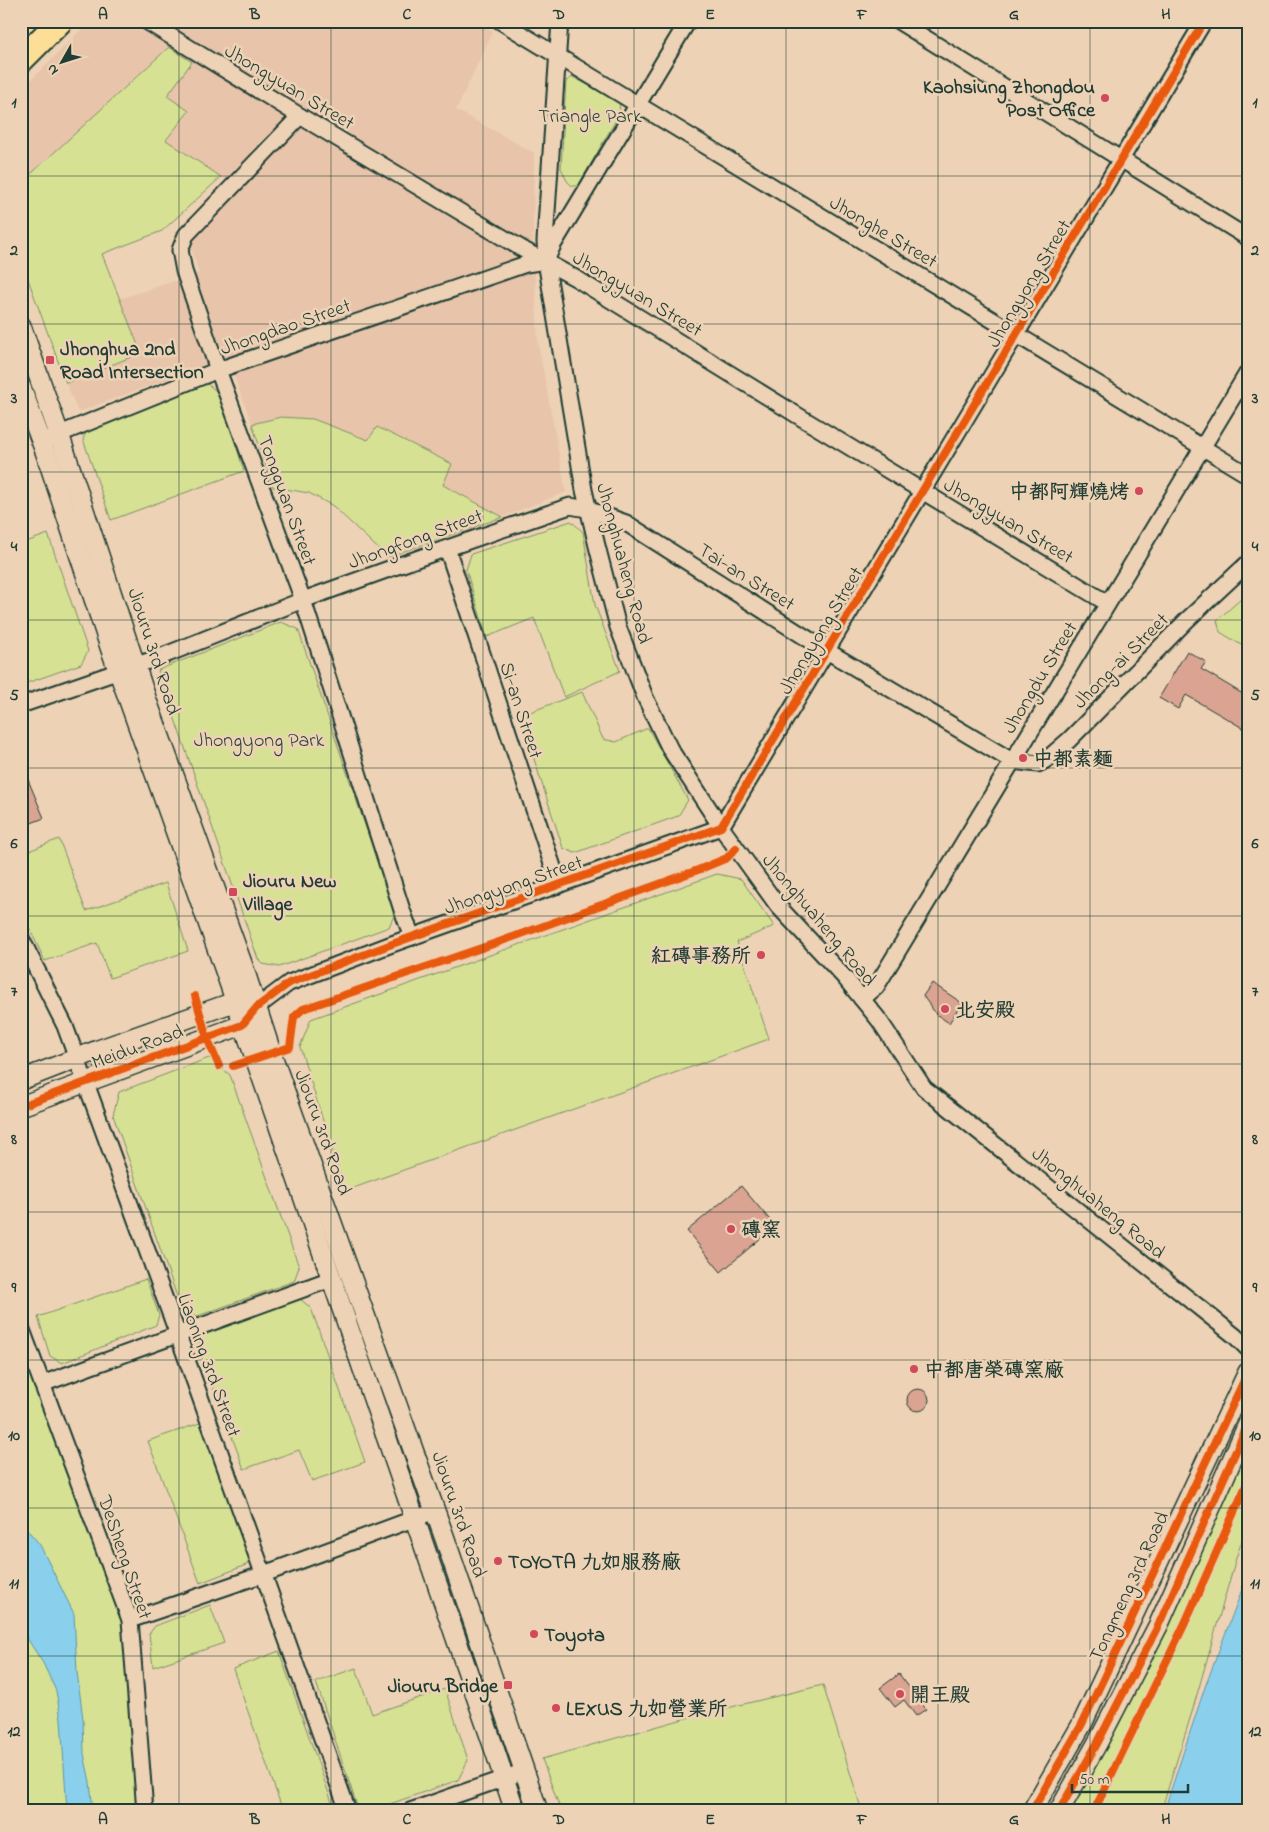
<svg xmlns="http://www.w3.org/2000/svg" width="1269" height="1832" font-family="'Indie Flower','LXGW WenKai TC',sans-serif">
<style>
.built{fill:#e8c4aa}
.green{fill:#d6e194;stroke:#7a8f64}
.water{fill:#8ad0ec;stroke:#5f95a2}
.building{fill:#daa392;stroke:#1f3d34}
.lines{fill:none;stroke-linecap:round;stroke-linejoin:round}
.minor-casing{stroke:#1f3d34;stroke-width:19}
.tertiary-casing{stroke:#1f3d34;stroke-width:22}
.primary-casing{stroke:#1f3d34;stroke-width:28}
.minor{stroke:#eed2b5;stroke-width:15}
.tertiary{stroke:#eed2b5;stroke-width:19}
.primary{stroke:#fdde96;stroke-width:24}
.cycleway-casing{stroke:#eed2b5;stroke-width:11}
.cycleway{stroke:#e8590c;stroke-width:8}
.grid{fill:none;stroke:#1f3d34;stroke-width:1;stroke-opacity:0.55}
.poi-dot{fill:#d1495b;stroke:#eed2b5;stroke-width:2}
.labels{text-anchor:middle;stroke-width:5;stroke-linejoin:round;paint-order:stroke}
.street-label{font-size:20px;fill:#1f3d34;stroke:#eed2b5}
.poi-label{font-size:20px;font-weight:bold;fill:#1f3d34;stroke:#eed2b5;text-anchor:start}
.park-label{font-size:20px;fill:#284539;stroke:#eed2b5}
.neatline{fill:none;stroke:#1f3d34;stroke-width:2}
.grid-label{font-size:16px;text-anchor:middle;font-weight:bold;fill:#1f3d34}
</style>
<rect width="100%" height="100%" fill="#eed2b5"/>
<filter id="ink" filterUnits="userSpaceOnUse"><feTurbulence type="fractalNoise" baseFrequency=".02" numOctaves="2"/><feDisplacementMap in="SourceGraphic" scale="10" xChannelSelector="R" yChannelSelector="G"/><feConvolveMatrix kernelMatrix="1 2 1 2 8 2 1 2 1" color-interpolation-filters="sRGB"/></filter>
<g filter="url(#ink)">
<path class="built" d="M90,21h387l16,10 -37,79 78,43 -1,86 5,104 28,149 -63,25 -60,-32 9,-21 -75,-37 -9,13 -11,-5 -76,-18 -29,7 -25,-67 -149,55 -12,-29 75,-30 -22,-54 80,-26 -9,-29 54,-55 -23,-12 -55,-37 23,-29 -22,-15 2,-49 -148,136v-93z"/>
<g class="green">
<path d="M169,47l23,15 -25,34 22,15 -23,29 55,37 -59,54 -60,23 39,99 -75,30 -45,-123v-77z"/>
<path d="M573,77l46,25 1,11 -42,73h-6l-5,-5 -6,-13 5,-87z"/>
<path d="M206,383l14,11 24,77 -133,49 -28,-81 5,-11z"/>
<path d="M281,417l32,2 55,21 9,-13 75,37 -9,21 60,32 -116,40 -54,-51 -24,-13 -36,-6 -21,-63z"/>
<path d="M571,521l12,11 12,73 25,66 -56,26 -30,-79 -47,19 -21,-67 5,-16z"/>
<path d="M48,534l40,117 -7,13 -60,21v-141z"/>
<path d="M1248,593v56l-28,-17 -3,-12z"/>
<path d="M281,622l17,7 97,284 -6,14 -110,40 -16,-3 -5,-5 -100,-289z"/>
<path d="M582,692l21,47 13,3 32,-14 40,72 -10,16 -103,37 -12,-5 -43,-132z"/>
<path d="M59,839l27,72 80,-28 22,68 -78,27 -13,-35 -52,18 -24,-50v-57z"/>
<path d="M717,874l24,5 33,47 -37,16 32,97 -424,152 -45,-144 11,-28z"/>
<path d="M209,1058l21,17 69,192 -5,14 -99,36 -15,-12 -67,-190 6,-23z"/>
<path d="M146,1279l13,36 -3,10 -94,38 -12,-7 -12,-39z"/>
<path d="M300,1299l11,9 54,154 -53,19 -13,-31 -55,19 -46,-122 5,-15z"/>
<path d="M21,1333l109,287 15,191h-124z"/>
<path d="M200,1423l50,137 -4,5 -46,18 -52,-142z"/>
<path d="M1248,1440v83l-12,35 -44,154 -31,99h-92z"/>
<path d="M210,1605l14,38 -71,24 -4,-33 6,-8z"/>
<path d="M279,1651l56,160h-52l-50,-142z"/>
<path d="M356,1668l16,46 73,-25 23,71 -10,20 -85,30 -15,-1 -42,-127z"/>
<path d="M823,1685l39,126h-301l-19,-52 152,-43z"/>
</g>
<g class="water">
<path d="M21,1525l10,9 9,11 34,69 3,58 6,47 1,35 6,28 3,29h-26l-6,-92 -5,-28 -13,-28 -22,-34z"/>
<path d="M1248,1567v244h-84l41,-124 35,-92z"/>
</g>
<g class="building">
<path d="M1187,651l19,11 -5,7 47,28v34l-62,-36 -8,14 -19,-11z"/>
<path d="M21,763l23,55 -23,9z"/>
<path d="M932,983l30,20 -13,20 -13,-9 -13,-18z"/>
<path d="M741,1186l34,40 -54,46 -34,-41z"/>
<circle cx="918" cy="1400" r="11"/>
<path d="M899,1674l27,35 -10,7 -12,-16 -9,7 -15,-19z"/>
</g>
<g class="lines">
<defs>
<g id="minor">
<path d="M146,21l154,95 224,134 53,29 228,141 302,183"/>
<path d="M500,21l748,454"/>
<path d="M560,21l-15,220 1,20 38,229 13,56 21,81 27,70 25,52 51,78 57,79 67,72 34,42 45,68 311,248 13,13"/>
<path d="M898,21l350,217"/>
<path d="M300,116l-114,119 -6,15 4,21 34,99 85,230 99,310 10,27"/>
<path d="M50,438l168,-68 308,-106 20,-3 7,-16 135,-224"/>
<path d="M447,548l112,337"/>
<path d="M21,705l139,-48 143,-57 133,-48 134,-46 17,3 39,14 201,128 185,110 26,3 8,-4 23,-20 118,-120 61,-57"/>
<path d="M21,938l44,88 113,309 170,476"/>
<path d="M862,999l14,-12 372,-615"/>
<path d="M257,1007l32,-24 103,-39 329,-117 483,-806"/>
<path d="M21,1327l109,293 15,191"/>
<path d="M42,1384l289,-105"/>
<path d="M130,1620l134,-46 171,-63"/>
<path d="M410,1811l115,-40"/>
</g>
<g id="tertiary">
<path d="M21,326l38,108 88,267 96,265 31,95 170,475 94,275"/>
<path d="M21,387l25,67 65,196 112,315 271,783 21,63"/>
<path d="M21,1080l77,-30 136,-48 12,2"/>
<path d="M21,1106l221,-81 8,-10"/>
<path d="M1032,1811l50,-87 166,-352"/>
<path d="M1059,1811l39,-69 61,-118 89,-200"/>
</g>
<path id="primary" d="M21,60l39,-39"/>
</defs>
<use href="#minor" class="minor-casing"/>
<use href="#tertiary" class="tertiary-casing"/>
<use href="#primary" class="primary-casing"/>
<use href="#minor" class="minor"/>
<use href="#tertiary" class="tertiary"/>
<use href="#primary" class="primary"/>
<defs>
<g id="cycleway">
<path d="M195,996l12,42 12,28"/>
<path d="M233,1066l57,-19 4,-30 9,-8 196,-67 199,-72 29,-12 9,-10"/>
<path d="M21,1106l221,-81 15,-18 32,-24 103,-39 329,-117 483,-806"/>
<path d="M1032,1811l50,-87 166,-352"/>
<path d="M1059,1811l39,-69 61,-118 89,-200"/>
<path d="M1094,1811l91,-188 63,-142"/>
</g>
</defs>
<use href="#cycleway" class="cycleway-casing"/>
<use href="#cycleway" class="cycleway"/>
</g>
</g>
<path class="grid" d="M179,21v1790M331,21v1790M483,21v1790M634,21v1790M786,21v1790M938,21v1790M1090,21v1790M21,176h1227M21,324h1227M21,472h1227M21,620h1227M21,768h1227M21,916h1227M21,1064h1227M21,1212h1227M21,1360h1227M21,1508h1227M21,1656h1227"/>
<g class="poi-dot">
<circle cx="1105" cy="98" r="5"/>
<rect x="45" y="355" width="10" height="10" rx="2.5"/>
<circle cx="1139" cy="491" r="5"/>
<circle cx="1023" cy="758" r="5"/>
<rect x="228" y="887" width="10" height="10" rx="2.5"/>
<circle cx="761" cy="955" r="5"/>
<circle cx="945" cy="1009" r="5"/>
<circle cx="731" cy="1229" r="5"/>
<circle cx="914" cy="1369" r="5"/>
<circle cx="498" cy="1561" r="5"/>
<circle cx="534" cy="1634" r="5"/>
<rect x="503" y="1680" width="10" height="10" rx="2.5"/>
<circle cx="900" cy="1694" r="5"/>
<circle cx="556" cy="1708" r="5"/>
</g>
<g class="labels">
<g class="street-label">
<text transform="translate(290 86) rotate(31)" y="7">Jhongyuan Street</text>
<text transform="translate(884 231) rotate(31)" y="7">Jhonghe Street</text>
<text transform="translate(1028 283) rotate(-59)" y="7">Jhongyong Street</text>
<text transform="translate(638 293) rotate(31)" y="7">Jhongyuan Street</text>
<text transform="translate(285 326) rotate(-19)" y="7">Jhongdao Street</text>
<text transform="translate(288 500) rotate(70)" y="7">Tongguan Street</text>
<text transform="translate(1009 520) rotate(31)" y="7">Jhongyuan Street</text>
<text transform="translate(415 538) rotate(-20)" y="7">Jhongfong Street</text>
<text transform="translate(625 563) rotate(75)" y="7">Jhonghuaheng Road</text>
<text transform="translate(747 576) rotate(32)" y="7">Tai-an Street</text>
<text transform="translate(820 630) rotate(-59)" y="7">Jhongyong Street</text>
<text transform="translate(155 651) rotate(72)" y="7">Jiouru 3rd Road</text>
<text transform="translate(1120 660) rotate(-45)" y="7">Jhong-ai Street</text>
<text transform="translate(1039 677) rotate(-59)" y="7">Jhongdu Street</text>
<text transform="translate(522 710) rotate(72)" y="7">Si-an Street</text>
<text transform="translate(513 884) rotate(-19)" y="7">Jhongyong Street</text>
<text transform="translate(820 919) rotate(50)" y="7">Jhonghuaheng Road</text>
<text transform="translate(137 1046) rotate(-20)" y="7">Meidu Road</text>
<text transform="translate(324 1132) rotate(70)" y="7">Jiouru 3rd Road</text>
<text transform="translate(1099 1202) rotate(39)" y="7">Jhonghuaheng Road</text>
<text transform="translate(210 1365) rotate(70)" y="7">Liaoning 3rd Street</text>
<text transform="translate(460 1514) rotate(71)" y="7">Jiouru 3rd Road</text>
<text transform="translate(126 1557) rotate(71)" y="7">DeSheng Street</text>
<text transform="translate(1128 1586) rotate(-65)" y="7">Tongmeng 3rd Road</text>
</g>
<g class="poi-label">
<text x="1095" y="93" text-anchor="end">Kaohsiung Zhongdou<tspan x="1095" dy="23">Post Office</tspan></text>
<text x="60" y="355">Jhonghua 2nd<tspan x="60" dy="23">Road Intersection</tspan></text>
<text x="1129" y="498" text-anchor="end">中都阿輝燒烤</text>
<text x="1033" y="765">中都素麵</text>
<text x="243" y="887">Jiouru New<tspan x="243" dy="23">Village</tspan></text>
<text x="751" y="962" text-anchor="end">紅磚事務所</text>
<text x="955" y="1016">北安殿</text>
<text x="741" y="1236">磚窯</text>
<text x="924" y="1376">中都唐榮磚窯廠</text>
<text x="508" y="1568">TOYOTA 九如服務廠</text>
<text x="544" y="1641">Toyota</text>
<text x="498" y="1692" text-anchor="end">Jiouru Bridge</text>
<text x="910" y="1701">開王殿</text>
<text x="566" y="1715">LEXUS 九如營業所</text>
</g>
<g class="park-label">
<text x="590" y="122">Triangle Park</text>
<text x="259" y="746">Jhongyong Park</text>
</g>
</g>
<rect width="1269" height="1832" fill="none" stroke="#eed2b5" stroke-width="55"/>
<g transform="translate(62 62) rotate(231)" stroke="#eed2b5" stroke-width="4" paint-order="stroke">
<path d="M0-4L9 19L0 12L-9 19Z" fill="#1f3d34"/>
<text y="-8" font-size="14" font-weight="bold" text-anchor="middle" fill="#1f3d34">N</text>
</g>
<path d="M1072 1784v8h116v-8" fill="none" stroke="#1f3d34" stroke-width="2.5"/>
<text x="1079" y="1784" font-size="15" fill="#1f3d34" stroke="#eed2b5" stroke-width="4" paint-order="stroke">50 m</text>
<rect x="28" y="28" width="1214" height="1776" class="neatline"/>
<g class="grid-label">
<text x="103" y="19">A</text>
<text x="255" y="19">B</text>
<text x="407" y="19">C</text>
<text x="559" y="19">D</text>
<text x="710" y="19">E</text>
<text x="862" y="19">F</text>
<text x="1014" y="19">G</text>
<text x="1166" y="19">H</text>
<text x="14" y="107">1</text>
<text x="1255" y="107">1</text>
<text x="14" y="255">2</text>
<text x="1255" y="255">2</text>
<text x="14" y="403">3</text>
<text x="1255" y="403">3</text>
<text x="14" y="551">4</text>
<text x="1255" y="551">4</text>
<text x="14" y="700">5</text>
<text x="1255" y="700">5</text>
<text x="14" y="848">6</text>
<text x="1255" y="848">6</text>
<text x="14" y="996">7</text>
<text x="1255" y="996">7</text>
<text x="14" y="1144">8</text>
<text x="1255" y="1144">8</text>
<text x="14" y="1292">9</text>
<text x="1255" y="1292">9</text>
<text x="14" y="1440">10</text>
<text x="1255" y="1440">10</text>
<text x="14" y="1588">11</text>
<text x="1255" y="1588">11</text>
<text x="14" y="1736">12</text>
<text x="1255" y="1736">12</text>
<text x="103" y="1824">A</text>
<text x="255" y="1824">B</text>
<text x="407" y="1824">C</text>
<text x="559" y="1824">D</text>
<text x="710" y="1824">E</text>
<text x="862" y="1824">F</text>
<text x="1014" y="1824">G</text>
<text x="1166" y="1824">H</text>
</g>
</svg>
